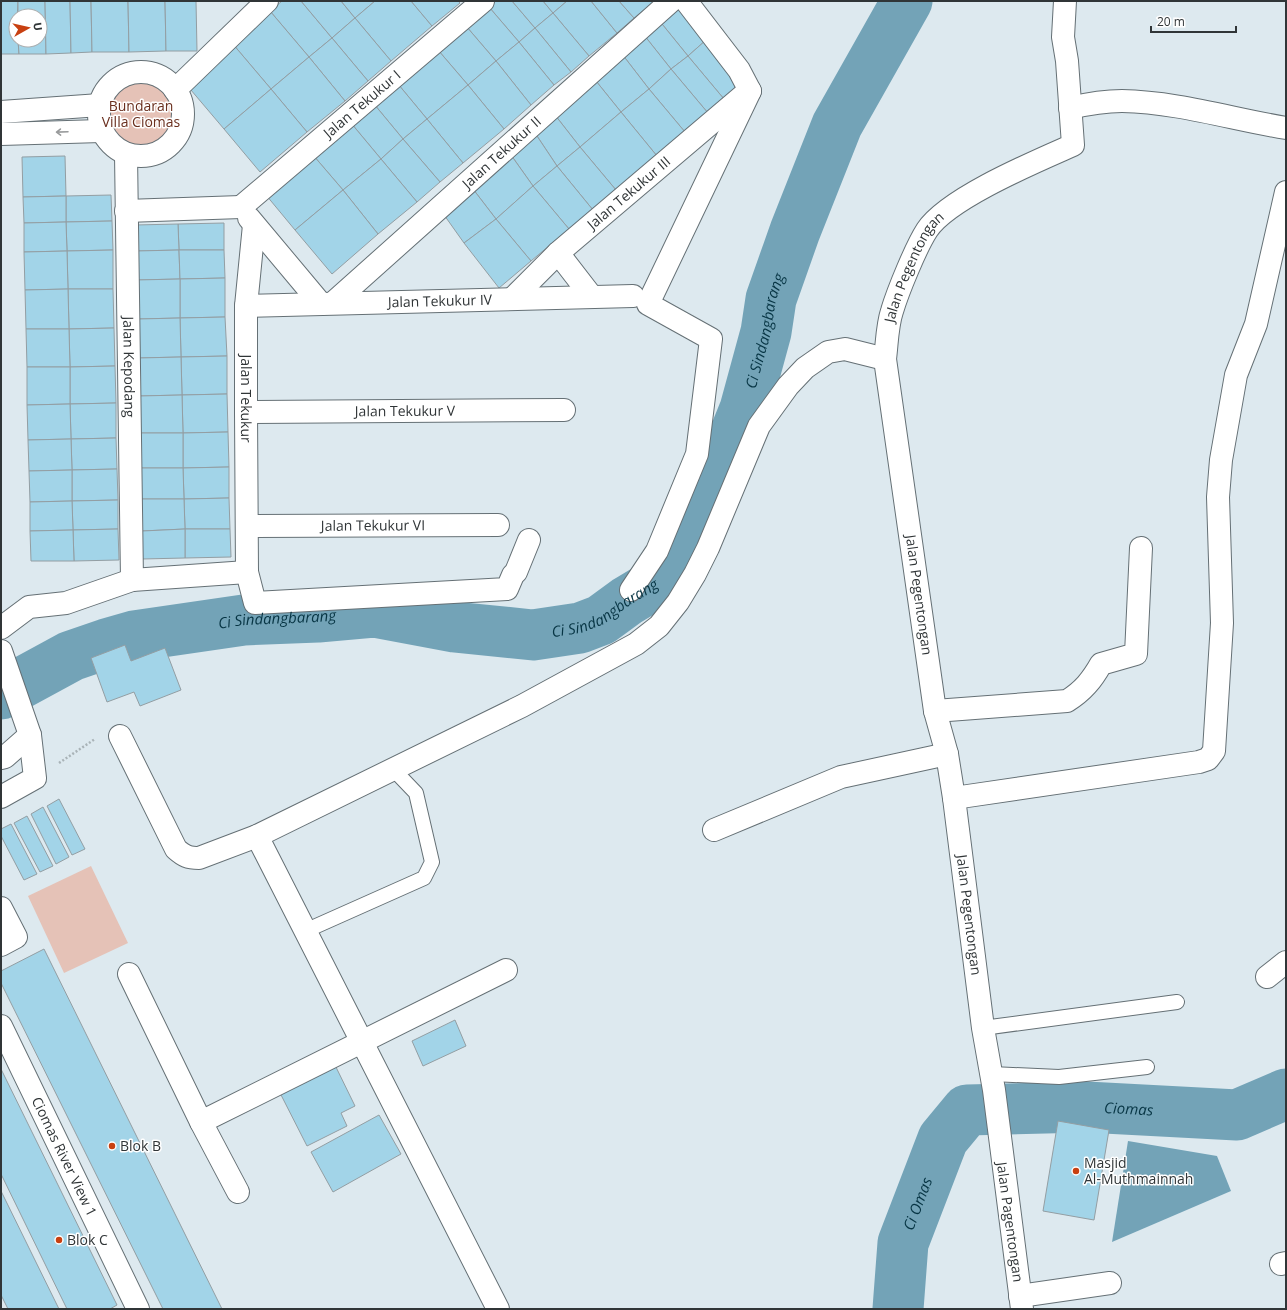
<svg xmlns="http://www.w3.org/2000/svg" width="1287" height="1310" font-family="'Open Sans',sans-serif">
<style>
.green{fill:#e5c2b7}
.water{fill:#73a3b7}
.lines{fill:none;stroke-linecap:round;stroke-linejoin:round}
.river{stroke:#73a3b7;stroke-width:51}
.building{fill:#a2d4e8;stroke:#939ea3}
.lane-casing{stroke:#657075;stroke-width:16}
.street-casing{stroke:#657075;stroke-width:24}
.path{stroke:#a9b3b7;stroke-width:2.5;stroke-dasharray:2 2;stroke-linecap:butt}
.lane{stroke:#fff;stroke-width:14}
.street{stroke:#fff;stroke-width:22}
.oneway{stroke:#989a9b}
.poi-dot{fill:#c84011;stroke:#fff;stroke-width:1.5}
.labels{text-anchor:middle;stroke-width:3;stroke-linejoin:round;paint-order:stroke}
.street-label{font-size:14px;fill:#303537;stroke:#fff}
.park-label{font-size:14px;fill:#6a2f1e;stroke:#fff}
.poi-label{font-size:14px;fill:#303537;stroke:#fff;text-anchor:start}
.water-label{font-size:15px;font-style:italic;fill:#073544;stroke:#fff}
</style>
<rect width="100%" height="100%" fill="#dde9ef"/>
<g class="green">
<circle cx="141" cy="115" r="36"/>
<path d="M91,866l37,77 -64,30 -36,-77z"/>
</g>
<path class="water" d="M1128,1141l89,15 14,35 -119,51z"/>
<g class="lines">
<g class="river">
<path id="s1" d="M1,694l70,-38 35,-12 28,-8 110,-16 74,-3 56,-5 80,15 79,8 47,-7 21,-8 26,-19 35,-21 28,-48 32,-66 23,-57 21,-77 5,-33 24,-68 42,-106 70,-124"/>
<path id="s2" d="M898,1309l5,-66 40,-104 24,-29 119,-3 151,8 49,-21"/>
</g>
</g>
<g class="building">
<path d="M1,1h17l-2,39h2l1,14h-18z"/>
<path d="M18,1h27l1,53h-27l-1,-14h22v-24h-22z"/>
<path d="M45,1h25l1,52 -25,1z"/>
<path d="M70,1h21l1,51 -21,1z"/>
<path d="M91,1h37l1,51h-37z"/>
<path d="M128,1h37l1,50 -37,1z"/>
<path d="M165,1h31l1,50h-31z"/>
<path d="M282,1h19l31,37 -23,19 -39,-46z"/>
<path d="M301,1h40l14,17 -23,20z"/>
<path d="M341,1h34l-20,17z"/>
<path d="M375,1h36l21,25 -41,35 -36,-43z"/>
<path d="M411,1h47l2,2 -28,23z"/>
<path d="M496,1h16l23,27 -16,14 -30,-35z"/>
<path d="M512,1h31l10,12 -18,15z"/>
<path d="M543,1h24l-14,12z"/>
<path d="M567,1h24l26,32 -28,23 -36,-43z"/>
<path d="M591,1h28l15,17 -17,15z"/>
<path d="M619,1h36l-21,17z"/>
<path d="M675,3l31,37 -18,16 -30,-37z"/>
<path d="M489,7l30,35 -23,19 -30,-35z"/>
<path d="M270,11l39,46 -38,32 -39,-46z"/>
<path d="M553,13l36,43 -18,16 -36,-44z"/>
<path d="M355,18l36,43 -23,20 -36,-43z"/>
<path d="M658,19l30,37 -17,13 -27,-34z"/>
<path d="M466,26l30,35 -28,24 -30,-35z"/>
<path d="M535,28l36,44 -17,13 -35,-43z"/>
<path d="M644,35l27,34 -22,20 -27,-35z"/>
<path d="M332,38l36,43 -23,20 -36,-44z"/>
<path d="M706,40l36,43 -18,16 -36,-43z"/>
<path d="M519,42l35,43 -23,20 -35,-44z"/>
<path d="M232,43l39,46 -47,40 -39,-46z"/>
<path d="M438,50l30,35 -41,34 -29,-35z"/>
<path d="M622,54l27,35 -28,23 -25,-31z"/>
<path d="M688,56l36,43 -16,14 -37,-44z"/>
<path d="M309,57l36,44 -38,31 -36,-43z"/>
<path d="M496,61l35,44 -27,24 -36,-44z"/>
<path d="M671,69l37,44 -23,19 -36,-43z"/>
<path d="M596,81l25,31 -41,35 -25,-32z"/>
<path d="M398,84l29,35 -24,20 -29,-35z"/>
<path d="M468,85l36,44 -41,34 -36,-44z"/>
<path d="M271,89l36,43 -47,40 -36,-43z"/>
<path d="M649,89l36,43 -28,24 -36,-44z"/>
<path d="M374,104l29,35 -22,20 -30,-36z"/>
<path d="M621,112l36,44 -41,34 -36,-43z"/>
<path d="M555,115l25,32 -23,19 -22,-33z"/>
<path d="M427,119l36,44 -23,19 -37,-43z"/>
<path d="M351,123l30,36 -38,31 -30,-35z"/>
<path d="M535,133l22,33 -24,20 -22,-31z"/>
<path d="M403,139l37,43 -23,20 -36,-43z"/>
<path d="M580,147l36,43 -23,20 -36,-44z"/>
<path d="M313,155l30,35 -48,40 -29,-35z"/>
<path d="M511,155l22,31 -37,33 -23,-30z"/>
<path d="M65,156l1,40 -43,1 -1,-40z"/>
<path d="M381,159l36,43 -39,32 -35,-44z"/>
<path d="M557,166l36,44 -24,19 -36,-43z"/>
<path d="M533,186l36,43 -38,32 -35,-42z"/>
<path d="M473,189l23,30 -32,24 -22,-31z"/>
<path d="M343,190l35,44 -46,40 -37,-44z"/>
<path d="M111,195l1,26 -46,1v-26z"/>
<path d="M66,196v26l-42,1 -1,-26z"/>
<path d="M496,219l35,42 -32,27 -35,-45z"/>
<path d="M112,221l1,29 -46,1 -1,-29z"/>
<path d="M66,222l1,29 -43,1v-29z"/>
<path d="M224,223v27h-45l-1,-26z"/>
<path d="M178,224l1,26 -43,1 -1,-26z"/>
<path d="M113,250v39h-45l-1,-38z"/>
<path d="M179,250l1,29 -44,1v-29z"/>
<path d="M179,250h45l1,28 -45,1z"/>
<path d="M67,251l1,38 -43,1 -1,-38z"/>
<path d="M225,278v39l-45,1v-39z"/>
<path d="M180,279v39l-42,1 -2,-39z"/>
<path d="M68,289h45l1,39 -45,1z"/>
<path d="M68,289l1,40h-43l-1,-39z"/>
<path d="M225,317l2,39 -46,1 -1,-39z"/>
<path d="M180,318l1,39 -43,1v-39z"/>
<path d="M114,328l1,38 -45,1 -1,-38z"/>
<path d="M26,329h43l1,38h-43z"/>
<path d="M227,356v38l-45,1 -1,-38z"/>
<path d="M181,357l1,38 -43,1 -1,-38z"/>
<path d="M115,366l1,37 -46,1v-37z"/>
<path d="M27,367h43v37l-43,1z"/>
<path d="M227,394l1,38 -45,1 -1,-38z"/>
<path d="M182,395l1,38h-43l-1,-37z"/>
<path d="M116,403v35l-45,1 -1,-35z"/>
<path d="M70,404l1,35 -43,1 -1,-35z"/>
<path d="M228,432l1,35 -46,1v-35z"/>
<path d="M140,433h43v35h-42z"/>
<path d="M116,438l1,31 -45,1 -1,-31z"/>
<path d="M71,439l1,31 -43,1 -1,-31z"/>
<path d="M229,467v31l-45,1 -1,-31z"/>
<path d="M141,468h42l1,31h-43z"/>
<path d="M117,469l1,31 -46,1v-31z"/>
<path d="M72,470v31l-42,1 -1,-31z"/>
<path d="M229,498l1,31h-45l-1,-30z"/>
<path d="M141,499h43l1,30 -43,2z"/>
<path d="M118,500v29l-45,1 -1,-29z"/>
<path d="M72,501l1,29 -43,1v-29z"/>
<path d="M118,529l1,31 -45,1 -1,-31z"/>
<path d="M185,529h45l1,28 -46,1z"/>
<path d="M185,529v29l-43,1v-28z"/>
<path d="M73,530l1,31h-43l-1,-30z"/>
<path d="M125,645l6,16 34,-13 16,42 -41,16 -6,-14 -27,10 -16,-44z"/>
<path d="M59,799l26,50 -13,6 -25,-49z"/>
<path d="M43,807l26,50 -13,7 -25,-50z"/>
<path d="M27,816l26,50 -13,6 -26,-49z"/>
<path d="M11,824l26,50 -13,6 -23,-44v-7z"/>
<path d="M44,949l178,360h-59l-162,-326v-12z"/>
<path d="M455,1020l11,26 -43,20 -11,-25z"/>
<path d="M333,1061l22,45 -14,7 6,13 -40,20 -29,-57z"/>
<path d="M1,1069l116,236 -7,4h-43l-66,-135z"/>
<path d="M379,1115l22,39 -68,38 -22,-40z"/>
<path d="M1058,1121l51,9 -15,90 -51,-9z"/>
<path d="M1,1191l58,118h-51l-7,-14z"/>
</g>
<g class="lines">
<defs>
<g id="lane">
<path d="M305,931l119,-53 8,-16 -16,-69 -23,-24"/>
<path d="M983,1028l194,-26"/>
<path d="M992,1074l67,3 88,-10"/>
</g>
<g id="street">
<path d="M686,1l53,69 11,21"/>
<circle cx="141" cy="114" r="42"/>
<path d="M175,90l92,-89"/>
<path d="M1070,108c17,-4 35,-7 52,-7 55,1 110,18 164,27"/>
<path d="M1,112l99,-7"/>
<path d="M1,134l100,-3"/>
<path id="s3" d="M126,154l6,426"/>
<path id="s4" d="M241,207l242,-206"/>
<path d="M126,211l115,-4"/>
<path d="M249,218l72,86"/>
<path id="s5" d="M254,225l-8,81v106l1,160 8,31 252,-14 6,-14 3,-3 13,-32"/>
<path d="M558,253l34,44"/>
<path id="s6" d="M512,299l46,-46 186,-158"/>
<path id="s7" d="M333,303l338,-302"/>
<path id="s8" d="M246,306l387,-10"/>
<path id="s9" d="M246,412l318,-2"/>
<path id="s10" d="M247,526l251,-1"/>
<path d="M631,590l26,-39 40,-97 14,-115 -63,-35 102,-213"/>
<path d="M1,628l28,-21 37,-4 66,-23 115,-8"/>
<path d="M1,651l29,84 5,43 -34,19"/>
<path d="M935,711l132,-10c16,-10 25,-21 34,-37l35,-10 5,-106"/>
<path d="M120,736l56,113c8,7 12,9 23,9l58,-22 265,-130 114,-62 23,-18 19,-24 17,-28 13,-26 51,-122 29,-40 17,-18 23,-16 17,-3 40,10"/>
<path d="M1,758l4,-1 25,-22"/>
<path d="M954,798l245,-36 9,-3 6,-8 8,-128 -4,-126 3,-37 15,-85 20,-51 30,-132"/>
<path d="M714,830l127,-53 106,-23"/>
<path d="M257,836l241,473"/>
<path d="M1,908l15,29 -15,8"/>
<path d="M129,974l72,148 305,-152"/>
<path d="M1267,977l19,-15"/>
<path id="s11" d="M1,1026l137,283"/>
<path d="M201,1122l37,70"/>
<path d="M1281,1264l5,-1"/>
<path d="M1020,1296l90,-13"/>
<path id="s12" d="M1022,1309l-28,-219 -11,-62 -29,-230 -7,-44 -12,-43 -50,-352c2,-15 2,-33 7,-48 6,-20 24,-64 35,-81 21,-32 110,-69 146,-85l-6,-84 -4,-24 2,-36"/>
</g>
</defs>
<use href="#lane" class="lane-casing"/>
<use href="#street" class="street-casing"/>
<path class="path" d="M59,763l36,-24"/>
<use href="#lane" class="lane"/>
<use href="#street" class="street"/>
</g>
<defs><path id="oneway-shaft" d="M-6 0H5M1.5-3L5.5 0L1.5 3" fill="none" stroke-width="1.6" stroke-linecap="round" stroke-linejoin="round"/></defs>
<use class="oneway" href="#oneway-shaft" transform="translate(62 132) rotate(178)"/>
<g class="poi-dot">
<circle cx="112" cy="1146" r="4"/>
<circle cx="1076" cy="1171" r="4"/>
<circle cx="59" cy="1240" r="4"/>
</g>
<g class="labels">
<g class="street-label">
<text dy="5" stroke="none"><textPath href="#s4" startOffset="159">Jalan Tekukur I</textPath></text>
<text dy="5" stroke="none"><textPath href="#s7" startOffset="226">Jalan Tekukur II</textPath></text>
<text dy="5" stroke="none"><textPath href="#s6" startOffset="158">Jalan Tekukur III</textPath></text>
<text dy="5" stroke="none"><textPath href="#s12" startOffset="1058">Jalan Pegentongan</textPath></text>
<text dy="5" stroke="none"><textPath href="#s8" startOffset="194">Jalan Tekukur IV</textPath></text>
<text dy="5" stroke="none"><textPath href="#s3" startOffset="213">Jalan Kepodang</textPath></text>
<text dy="5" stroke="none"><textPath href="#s5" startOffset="174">Jalan Tekukur</textPath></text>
<text dy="5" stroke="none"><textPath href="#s9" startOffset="159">Jalan Tekukur V</textPath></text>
<text dy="5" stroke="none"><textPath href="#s10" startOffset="126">Jalan Tekukur VI</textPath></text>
<text transform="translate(919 595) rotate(82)" y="5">Jalan Pegentongan</text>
<text transform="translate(969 915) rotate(83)" y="5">Jalan Pegentongan</text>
<text dy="5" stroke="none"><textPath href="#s11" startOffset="145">Ciomas River View 1</textPath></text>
<text transform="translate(1010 1222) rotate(82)" y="5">Jalan Pagentongan</text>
</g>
<g class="park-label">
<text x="141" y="111">Bundaran<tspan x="141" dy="16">Villa Ciomas</tspan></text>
</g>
<g class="poi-label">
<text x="120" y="1151">Blok B</text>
<text x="1084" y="1168">Masjid<tspan x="1084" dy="16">Al-Muthmainnah</tspan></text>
<text x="67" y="1245">Blok C</text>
</g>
<g class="water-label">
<text dy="5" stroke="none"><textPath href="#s1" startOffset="962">Ci Sindangbarang</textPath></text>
<text dy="5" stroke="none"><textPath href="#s1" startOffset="626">Ci Sindangbarang</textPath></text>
<text dy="5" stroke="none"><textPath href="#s1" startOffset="290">Ci Sindangbarang</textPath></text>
<text dy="5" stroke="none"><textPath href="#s2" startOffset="377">Ciomas</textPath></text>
<text dy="5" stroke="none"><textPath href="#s2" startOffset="108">Ci Omas</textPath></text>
</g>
</g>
<rect width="1287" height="1310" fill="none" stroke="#303537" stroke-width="4"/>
<g transform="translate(28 28) rotate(82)"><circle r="19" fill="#ffffff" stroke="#acaeaf"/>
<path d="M0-3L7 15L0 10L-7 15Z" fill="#c84011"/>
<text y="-6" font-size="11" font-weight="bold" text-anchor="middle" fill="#303537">U</text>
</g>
<path d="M1151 26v6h85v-6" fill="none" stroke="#303537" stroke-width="2"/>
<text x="1157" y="26" font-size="12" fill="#303537" stroke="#ffffff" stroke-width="3" paint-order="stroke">20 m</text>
</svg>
